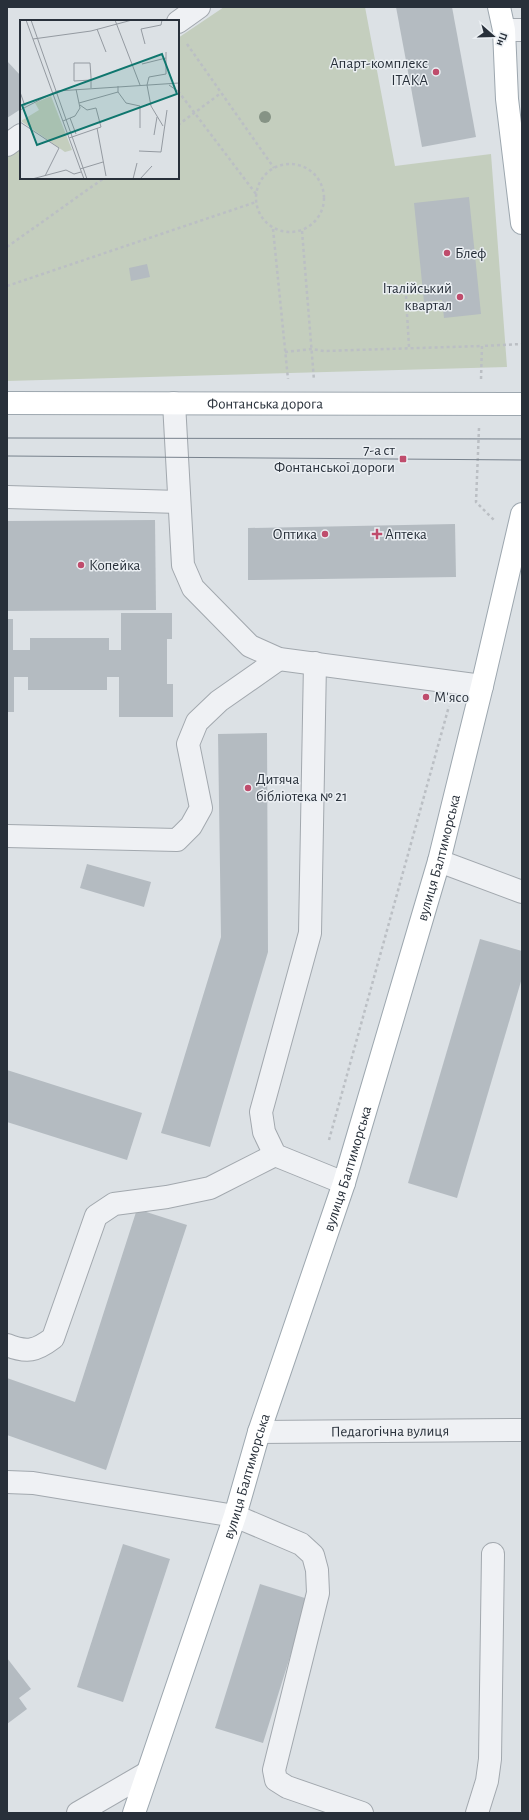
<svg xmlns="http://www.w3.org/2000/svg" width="529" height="1820" font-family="'Alegreya Sans',sans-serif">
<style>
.green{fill:#c4cebe}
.building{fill:#b4bbc1}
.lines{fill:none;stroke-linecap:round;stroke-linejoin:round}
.minor-casing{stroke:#a2a8ae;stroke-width:24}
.major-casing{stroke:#9da7af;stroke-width:24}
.path{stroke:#bbbfc4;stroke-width:2.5;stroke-dasharray:3 3;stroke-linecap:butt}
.minor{stroke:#eff1f4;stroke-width:22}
.major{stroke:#fff;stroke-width:22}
.tram{stroke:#78828d;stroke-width:1}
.tree{fill:#869385}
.poi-dot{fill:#bf4c6c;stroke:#ebeff3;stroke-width:1.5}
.labels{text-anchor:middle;stroke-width:3;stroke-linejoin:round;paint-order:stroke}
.poi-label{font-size:15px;fill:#28303a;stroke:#ebeff3;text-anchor:start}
.street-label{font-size:15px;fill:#28303a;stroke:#ebeff3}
.inset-road{fill:none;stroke:#949aa1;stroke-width:1}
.view{fill:#0f766e;fill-opacity:0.15;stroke:#0f766e;stroke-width:2}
.inset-edge{fill:none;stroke:#28303a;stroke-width:2}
</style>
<rect width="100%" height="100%" fill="#dce1e5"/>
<path class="green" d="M224,7h141l30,159 96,-12 16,213 -500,14v-226l14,-10v33h157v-140z"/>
<g class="building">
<path d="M396,7h56l24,130 -54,10z"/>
<path d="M7,61l14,15v33l-14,9z"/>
<path d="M469,197l12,117 -37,4 -2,-18 -18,2 -10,-99z"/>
<path d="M147,264l3,13 -19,4 -2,-13z"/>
<path d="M155,520l1,90 -149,1v-90z"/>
<path d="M455,524l1,53 -208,3v-52z"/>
<path d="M121,613h51v26h-5v45h6v33h-54v-40h-12v13h-79v-13h-14v35h-7v-93h6v31h17v-12h79v12h12z"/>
<path d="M267,733l1,219 -58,195 -49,-14 60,-196 -3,-203z"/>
<path d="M87,864l64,18 -7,25 -64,-19z"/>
<path d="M480,939l42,12v27l-65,220 -49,-15z"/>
<path d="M7,1070l135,43 -15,47 -120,-38z"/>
<path d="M137,1209l50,16 -81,245 -99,-35v-57l68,24z"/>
<path d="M123,1544l47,15 -47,143 -46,-15z"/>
<path d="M260,1584l48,15 -45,144 -48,-15z"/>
<path d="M7,1658l24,31 -12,9 8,11 -20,15z"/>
</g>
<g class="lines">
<defs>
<g id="minor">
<path d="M178,22l21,-15"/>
<path d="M504,30h18"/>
<path d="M7,145l14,-10"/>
<path d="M174,403l9,162 10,23 57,58 29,13 203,27"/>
<path d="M7,497l172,5"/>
<path d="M315,663l-5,270 -49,179 3,20 11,23 69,28"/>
<path d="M7,836l170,4 14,-14 10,-18 -13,-64 9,-22 22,-21 60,-42"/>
<path d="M439,861l83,31"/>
<path d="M7,1345c20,8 29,6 46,-7l43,-122 18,-12 53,-7 43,-9 65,-33"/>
<path id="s1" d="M259,1432l263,-2"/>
<path d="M7,1482l26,1 202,33 66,28 12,11 4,15 1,23 -44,177 2,10 11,7 75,26"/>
<path d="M78,1813l69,-40"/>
<path d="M477,1813l10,-32 3,-22 3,-205"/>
</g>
<g id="major">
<path d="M499,7l5,23 3,69 15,124"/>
<path id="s2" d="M7,403l515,1"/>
<path id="s3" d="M134,1813l101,-297 24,-84 85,-249 95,-322 43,-175 40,-172"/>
</g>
</defs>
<use href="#minor" class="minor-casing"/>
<use href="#major" class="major-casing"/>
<g class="path">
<path d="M187,44l87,124"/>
<path d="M178,91l78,103"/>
<path d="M178,125l43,-32"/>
<circle cx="290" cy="198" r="34"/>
<path d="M273,229l15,150"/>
<path d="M302,231l12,149"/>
<path d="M7,247l97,-69"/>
<path d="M7,286l249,-84"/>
<path d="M406,296l3,51"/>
<path d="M285,352l27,-3 12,2 158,-5"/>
<path d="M481,379l1,-33 40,-2"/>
<path d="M479,428l-3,74 19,19"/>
<path d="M329,1140l120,-434"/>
</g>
<use href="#minor" class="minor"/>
<use href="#major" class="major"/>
<g class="tram">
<path d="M7,438l515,1"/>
<path d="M7,456l515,4"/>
</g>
</g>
<circle class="tree" cx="265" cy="117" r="6"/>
<g class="poi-dot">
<circle cx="436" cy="72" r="4"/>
<circle cx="447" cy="253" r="4"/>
<circle cx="460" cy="297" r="4"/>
<rect x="399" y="455" width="8" height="8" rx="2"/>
<circle cx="325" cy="534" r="4"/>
<path d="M375 528h4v4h4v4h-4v4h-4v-4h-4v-4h4z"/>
<circle cx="81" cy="565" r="4"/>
<circle cx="426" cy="697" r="4"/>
<circle cx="248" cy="788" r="4"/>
</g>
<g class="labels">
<g class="poi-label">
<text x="428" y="68" text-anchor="end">Апарт-комплекс<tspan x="428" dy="17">ІТАКА</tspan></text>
<text x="455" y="258">Блеф</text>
<text x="452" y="293" text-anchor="end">Італійський<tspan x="452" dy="17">квартал</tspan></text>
<text x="395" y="455" text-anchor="end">7-а ст<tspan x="395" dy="17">Фонтанської дороги</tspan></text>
<text x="317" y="539" text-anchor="end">Оптика</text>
<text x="385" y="539">Аптека</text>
<text x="89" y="570">Копейка</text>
<text x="434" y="702">М'ясо</text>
<text x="256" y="784">Дитяча<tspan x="256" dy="17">бібліотека № 21</tspan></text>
</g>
<g class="street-label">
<text dy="5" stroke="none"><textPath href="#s2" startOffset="258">Фонтанська дорога</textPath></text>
<text dy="5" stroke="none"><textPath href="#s3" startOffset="1003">вулиця Балтиморська</textPath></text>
<text dy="5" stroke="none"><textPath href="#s3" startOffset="679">вулиця Балтиморська</textPath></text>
<text dy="5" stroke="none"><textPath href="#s1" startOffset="131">Педагогічна вулиця</textPath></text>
<text dy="5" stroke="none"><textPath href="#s3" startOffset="355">вулиця Балтиморська</textPath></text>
</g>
</g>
<g transform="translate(20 20)">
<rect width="159" height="159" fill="#dce1e5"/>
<path d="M31,76l21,54 -7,2 -44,-31 18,-11 -4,-7z" fill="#c4cebe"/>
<path class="inset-road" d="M6,0l58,159M11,0l56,159M95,0l25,65M77,9l9,23M13,19l58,-8 41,-11M125,24l-4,-15 20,-4 1,-5M122,44l24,-6M149,65l10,7M98,66v6l8,11 14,3v22M71,68v-11l-1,-14h-16v18l17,-1M0,72l5,14M59,83l39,-11M0,90l37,-19 122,-8M50,98l6,16M43,101l12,-5 5,-8 -4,-19M0,102l39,26 -14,28M143,106l-12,-20 -4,-21 2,-8 17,-3v-22M77,108l9,48M134,115l3,-18M49,118l32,-11 -5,-19 -9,2 -7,-5M119,131l22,1 6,-42M60,149l23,-7M12,159l34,-9 8,4 7,-2M113,159l4,-16M120,159l12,-13"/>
<path class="view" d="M142,34l15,40 -140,51 -15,-40z"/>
<rect width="159" height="159" class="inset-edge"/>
</g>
<rect width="529" height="1820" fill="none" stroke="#28303a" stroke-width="16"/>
<g transform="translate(493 36) rotate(110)" stroke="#ebeff3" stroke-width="3" paint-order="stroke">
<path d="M0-3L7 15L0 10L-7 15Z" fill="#28303a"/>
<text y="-6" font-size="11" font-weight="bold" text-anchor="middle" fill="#28303a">Пн</text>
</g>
</svg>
